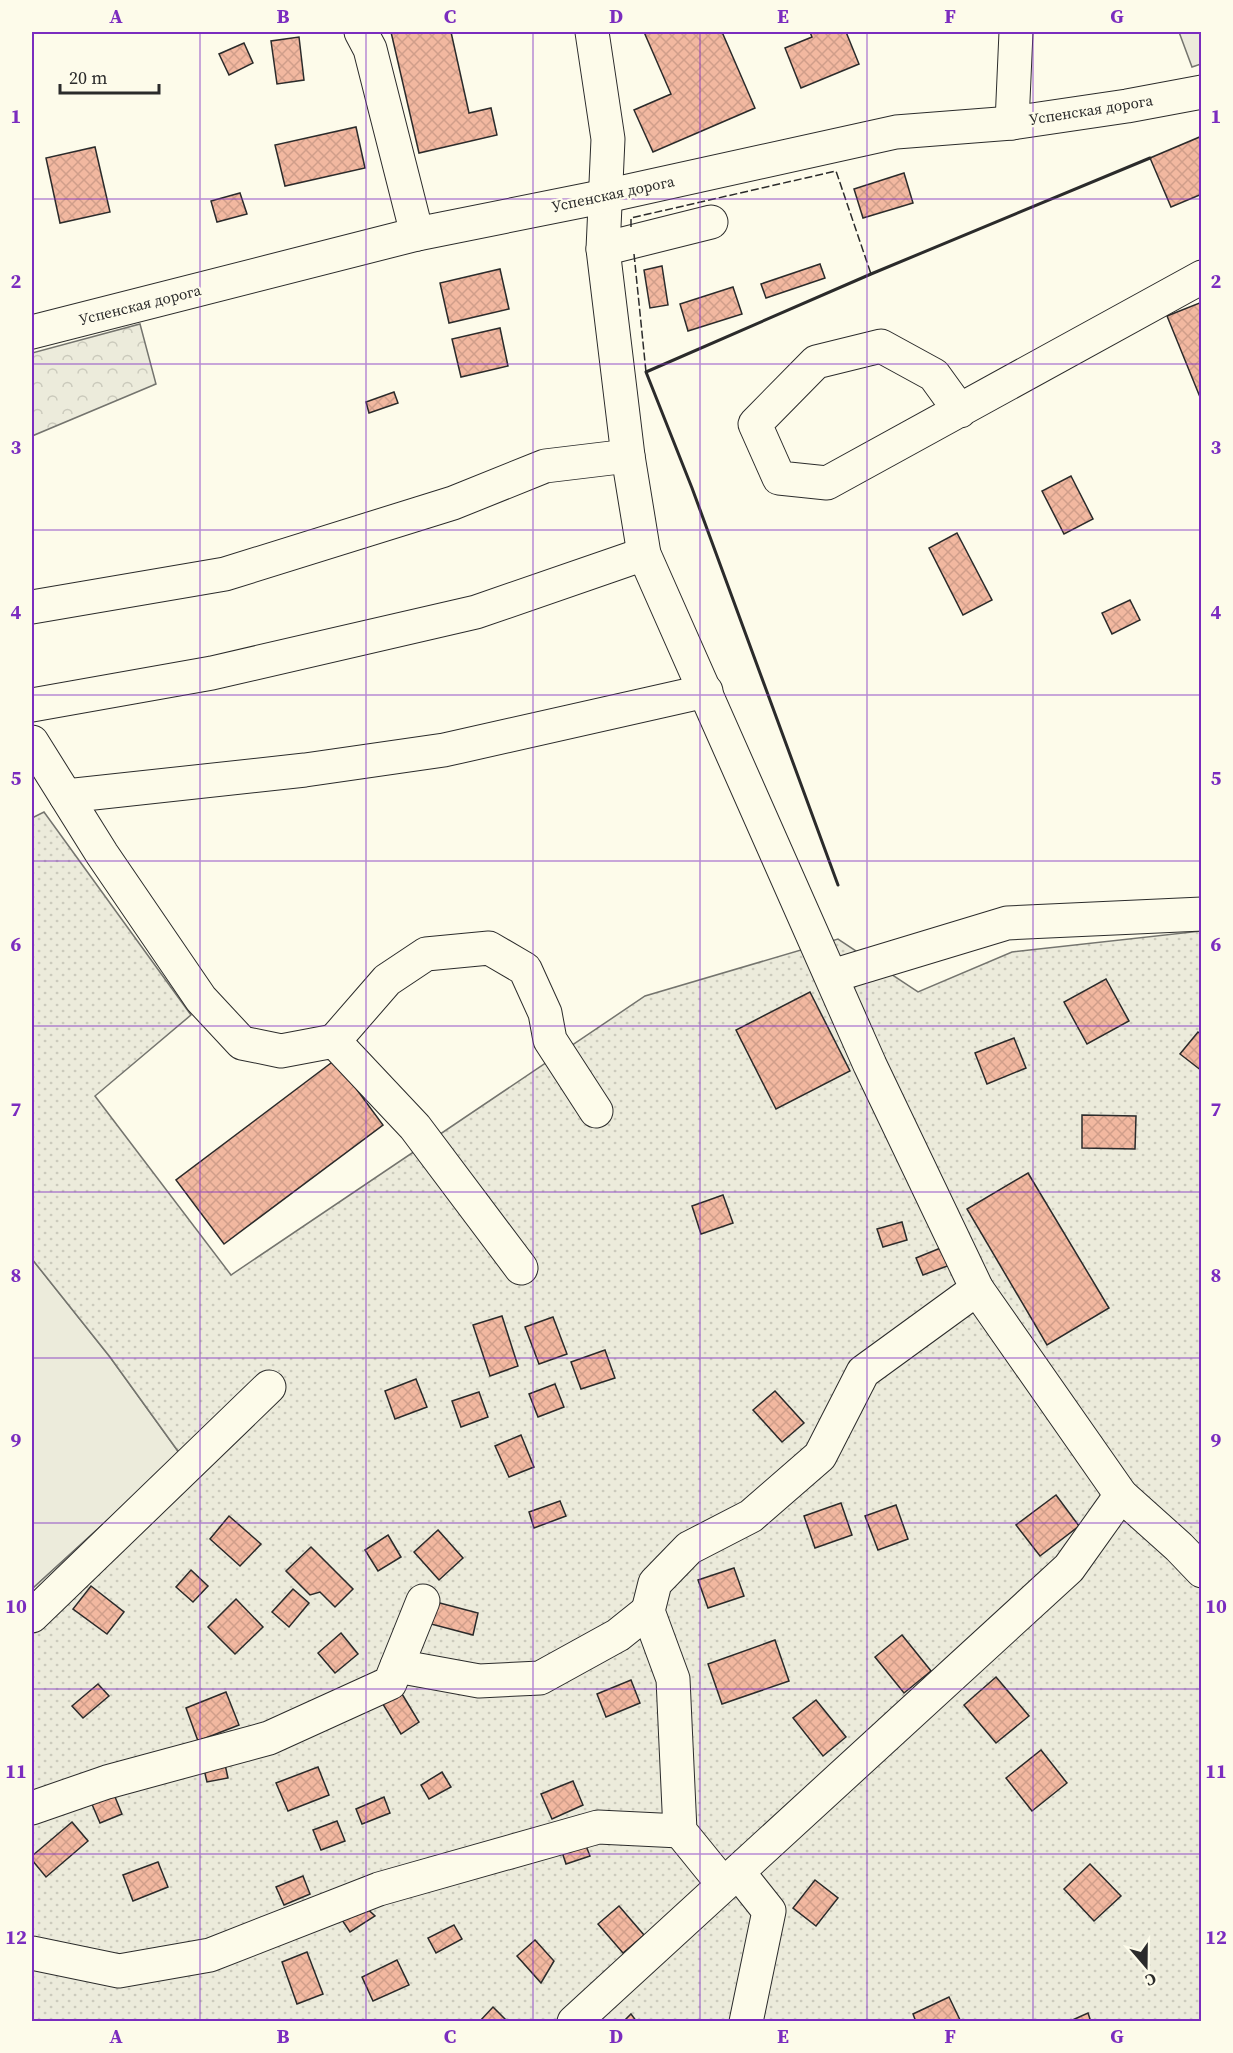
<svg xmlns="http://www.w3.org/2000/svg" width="1233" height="2053" font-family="'Source Serif 4',serif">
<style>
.green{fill:#ecebdb;stroke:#74746e;stroke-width:1.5}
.forest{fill:url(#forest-crowns);stroke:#74746e;stroke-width:1.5}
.garden{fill:url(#garden-dots);stroke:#74746e;stroke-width:1.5}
.parking{fill:#eceadb;stroke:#74746e;stroke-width:1.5}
.building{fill:url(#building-cross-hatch);stroke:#2b2b2b;stroke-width:1.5}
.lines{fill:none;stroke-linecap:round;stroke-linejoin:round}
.minor-casing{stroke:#2b2b2b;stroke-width:35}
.minor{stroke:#fdfbea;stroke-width:33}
.fence{stroke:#2b2b2b;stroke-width:1.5;stroke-dasharray:8 3;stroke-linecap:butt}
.wall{stroke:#2b2b2b;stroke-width:3}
.grid{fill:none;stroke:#7b2cbf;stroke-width:1.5;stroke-opacity:0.55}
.labels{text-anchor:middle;stroke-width:4.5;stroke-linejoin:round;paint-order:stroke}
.street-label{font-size:15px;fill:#2b2b2b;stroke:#fdfbea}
.neatline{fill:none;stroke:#7b2cbf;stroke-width:2}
.grid-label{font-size:20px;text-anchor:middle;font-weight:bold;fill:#7b2cbf}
</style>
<defs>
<pattern id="forest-crowns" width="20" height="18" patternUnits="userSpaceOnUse" patternTransform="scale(1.5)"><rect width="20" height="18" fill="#ecebdb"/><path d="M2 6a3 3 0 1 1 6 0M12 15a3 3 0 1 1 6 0" fill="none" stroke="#cbcabc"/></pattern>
<pattern id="garden-dots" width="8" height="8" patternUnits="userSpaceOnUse" patternTransform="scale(1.5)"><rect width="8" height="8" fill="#ecebdb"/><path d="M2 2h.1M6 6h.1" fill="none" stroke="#cbcabc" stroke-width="1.8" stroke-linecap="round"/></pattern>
<pattern id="building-cross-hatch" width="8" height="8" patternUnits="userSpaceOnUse" patternTransform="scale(1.5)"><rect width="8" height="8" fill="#f2b8a0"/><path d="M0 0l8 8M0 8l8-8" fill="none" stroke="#d09e8a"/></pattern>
</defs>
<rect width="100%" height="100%" fill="#fdfbea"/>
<path class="green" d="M32,1259l78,98 70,97 -148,135z"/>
<path class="forest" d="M140,324l16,60 -124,52v-83z"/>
<path class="garden" d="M44,812l147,203 -96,81 136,179 414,-279 193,-57 80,53 94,-40 189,-21v1090h-1169v-432l148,-135 -70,-97 -78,-98v-441z"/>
<path class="parking" d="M1179,32h22v32l-9,3z"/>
<g class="building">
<path d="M391,32h60l18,81 22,-5 6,27 -78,18z"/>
<path d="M644,32h78l33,76 -102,44 -19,-42 37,-16z"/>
<path d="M810,32h36l13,32 -58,24 -16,-40 27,-11z"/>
<path d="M299,37l5,43 -27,4 -6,-43z"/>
<path d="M244,43l9,20 -24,12 -10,-21z"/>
<path d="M356,127l9,41 -80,18 -10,-41z"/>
<path d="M1202,136v58l-31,13 -21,-49z"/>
<path d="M95,147l15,65 -50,11 -14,-65z"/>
<path d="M904,173l9,30 -50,15 -9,-29z"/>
<path d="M240,193l7,21 -30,8 -6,-21z"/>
<path d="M820,264l5,14 -59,20 -5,-14z"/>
<path d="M662,266l6,39 -18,3 -6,-38z"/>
<path d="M500,269l9,40 -60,14 -9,-40z"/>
<path d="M733,287l9,27 -54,17 -8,-27z"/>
<path d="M1202,302v100l-35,-86z"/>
<path d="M500,328l8,38 -47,11 -9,-38z"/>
<path d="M394,392l4,11 -29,10 -3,-11z"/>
<path d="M1071,476l22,43 -29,15 -22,-43z"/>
<path d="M957,533l35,67 -29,15 -34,-67z"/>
<path d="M1130,600l10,20 -28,14 -10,-21z"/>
<path d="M1106,979l23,42 -42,23 -23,-42z"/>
<path d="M810,992l40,79 -74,38 -40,-79z"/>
<path d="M1198,1032l4,3v36l-22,-17z"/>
<path d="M1014,1038l12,30 -39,16 -12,-31z"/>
<path d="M335,1060l48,65 -159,119 -48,-64z"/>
<path d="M1082,1115l54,1 -1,33 -53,-1z"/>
<path d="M1028,1173l81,135 -62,37 -80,-136z"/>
<path d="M723,1195l10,28 -32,11 -9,-28z"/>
<path d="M902,1222l5,18 -24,7 -6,-18z"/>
<path d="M943,1247l7,18 -27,10 -7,-17z"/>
<path d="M502,1316l16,50 -28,10 -17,-51z"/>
<path d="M553,1317l14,37 -28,10 -14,-37z"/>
<path d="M605,1350l10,28 -34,11 -10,-27z"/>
<path d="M416,1379l11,28 -32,12 -10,-28z"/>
<path d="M555,1384l9,23 -26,10 -9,-23z"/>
<path d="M775,1391l29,32 -22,19 -29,-32z"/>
<path d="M479,1392l9,25 -27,10 -9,-26z"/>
<path d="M521,1435l13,32 -25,10 -14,-31z"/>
<path d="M1056,1495l23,31 -39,30 -24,-31z"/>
<path d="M560,1501l6,15 -32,12 -5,-16z"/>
<path d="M841,1503l11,32 -37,13 -11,-32z"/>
<path d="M896,1505l12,34 -30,11 -13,-34z"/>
<path d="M229,1516l32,28 -21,22 -30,-27z"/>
<path d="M438,1530l25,28 -24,22 -25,-28z"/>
<path d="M388,1535l13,22 -23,14 -13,-21z"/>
<path d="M311,1547l42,42 -18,18 -15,-15 -10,3 -24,-24z"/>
<path d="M734,1568l10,28 -36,12 -10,-28z"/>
<path d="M191,1570l17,16 -15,16 -17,-15z"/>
<path d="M91,1586l33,26 -17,22 -34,-25z"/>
<path d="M293,1589l16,14 -20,24 -17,-15z"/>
<path d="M236,1599l27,28 -28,27 -27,-27z"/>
<path d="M436,1602l42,11 -5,22 -42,-11z"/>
<path d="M341,1633l17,21 -23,19 -17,-20z"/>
<path d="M902,1635l29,36 -27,22 -29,-36z"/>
<path d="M775,1640l14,41 -67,23 -14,-40z"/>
<path d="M996,1677l33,39 -33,27 -32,-38z"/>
<path d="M631,1680l9,23 -34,14 -9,-23z"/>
<path d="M98,1684l11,12 -26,22 -11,-12z"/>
<path d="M399,1689l20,33 -18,12 -20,-33z"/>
<path d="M226,1692l13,33 -41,16 -12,-33z"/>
<path d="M816,1700l30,37 -23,19 -30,-38z"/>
<path d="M1041,1750l26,33 -35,28 -26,-33z"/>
<path d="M224,1760l4,18 -21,4 -4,-17z"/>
<path d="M318,1767l11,28 -41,16 -12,-28z"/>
<path d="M442,1772l9,15 -22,12 -8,-14z"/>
<path d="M573,1781l10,24 -31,14 -11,-25z"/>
<path d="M113,1792l9,22 -22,9 -9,-21z"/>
<path d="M384,1797l6,16 -28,11 -6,-15z"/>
<path d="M337,1821l8,20 -24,9 -8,-20z"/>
<path d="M72,1822l16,19 -42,36 -14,-17v-4z"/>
<path d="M583,1838l7,18 -24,8 -6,-18z"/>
<path d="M158,1862l10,25 -35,14 -10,-26z"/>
<path d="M1090,1864l31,32 -27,25 -30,-32z"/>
<path d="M303,1876l7,18 -26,11 -8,-18z"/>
<path d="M815,1880l23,18 -22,28 -23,-18z"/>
<path d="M361,1903l14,13 -25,16 -10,-15z"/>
<path d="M619,1906l25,29 -21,18 -25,-29z"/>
<path d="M454,1925l8,14 -26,14 -8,-15z"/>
<path d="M535,1940l19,21 -13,22 -24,-27z"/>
<path d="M307,1952l16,42 -26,10 -15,-42z"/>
<path d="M397,1960l12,25 -36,16 -11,-24z"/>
<path d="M949,1997l12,25h-45l-3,-8z"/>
<path d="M493,2007l15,15h-29z"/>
<path d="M1088,2013l3,9h-23z"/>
<path d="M631,2014l6,8h-14z"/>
</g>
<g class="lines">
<defs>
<g id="minor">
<path d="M361,32l9,17 47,185"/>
<path d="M592,32l16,107 -5,110 25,207 16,98 226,511 107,224 144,206 58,52 23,24"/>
<path d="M1012,123l4,-91"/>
<path d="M603,249l108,-27"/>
<path d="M32,332l385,-98 189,-38 290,-64 116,-9 115,-17 75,-14"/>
<path d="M960,411l-26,-36 -53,-29 -65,16 -61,62 24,54 48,5 375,-206"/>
<path d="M32,607l193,-33 228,-71 92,-37 83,-10"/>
<path d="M32,705l180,-32 264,-61 168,-58"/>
<path d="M32,742l70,112 99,145 41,44 39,8 53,-10 81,86 106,141"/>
<path d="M66,796l239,-26 139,-20 262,-59"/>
<path d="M832,976l175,-53 195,-9"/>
<path d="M334,1041l53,-61 39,-26 63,-6 36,21 20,44 5,27 46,71"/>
<path d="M32,1616l237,-229"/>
<path d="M397,1666l82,15 61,-3 78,-43 30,-24"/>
<path d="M32,1808l75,-26 162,-44 121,-55 33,-82"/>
<path d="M738,1872l31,39 -23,111"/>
<path d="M723,1884l-43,-53 -7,-152 -25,-68 7,-28 34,-35 62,-32 69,-60 43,-84 114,-83"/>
<path d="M32,1953l87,18 91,-16 169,-66 219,-62 82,4"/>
<path d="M574,2022l495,-454 52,-73"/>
</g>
</defs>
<use href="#minor" class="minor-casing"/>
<use href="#minor" class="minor"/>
<g class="fence">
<path d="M631,227v-9l205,-47 35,103"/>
<path d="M634,254l12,118"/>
</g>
<path class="wall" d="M838,885l-146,-397 -46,-116 225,-98 279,-116"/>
</g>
<path class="grid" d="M200,32v1990M366,32v1990M533,32v1990M700,32v1990M867,32v1990M1033,32v1990M32,199h1170M32,364h1170M32,530h1170M32,695h1170M32,861h1170M32,1026h1170M32,1192h1170M32,1358h1170M32,1523h1170M32,1689h1170M32,1854h1170"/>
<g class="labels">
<g class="street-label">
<text transform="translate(1091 110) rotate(-9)" y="5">Успенская дорога</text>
<text transform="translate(613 194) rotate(-12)" y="5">Успенская дорога</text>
<text transform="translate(140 305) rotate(-14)" y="5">Успенская дорога</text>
</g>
</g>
<rect width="1233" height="2053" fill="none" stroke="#fdfbea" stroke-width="66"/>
<g transform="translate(1146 1966) rotate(160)" stroke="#fdfbea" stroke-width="4.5" paint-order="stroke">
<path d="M0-4.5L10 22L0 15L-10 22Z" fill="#2b2b2b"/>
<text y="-9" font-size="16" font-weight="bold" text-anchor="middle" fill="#2b2b2b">С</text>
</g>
<path d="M60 84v9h99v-9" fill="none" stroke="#2b2b2b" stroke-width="3"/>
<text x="69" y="84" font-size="18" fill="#2b2b2b" stroke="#fdfbea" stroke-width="4.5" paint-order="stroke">20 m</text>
<rect x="33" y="33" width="1167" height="1987" class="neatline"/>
<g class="grid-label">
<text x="116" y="23">A</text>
<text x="283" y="23">B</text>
<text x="450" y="23">C</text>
<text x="616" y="23">D</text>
<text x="783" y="23">E</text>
<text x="950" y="23">F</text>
<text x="1117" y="23">G</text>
<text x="16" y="123">1</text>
<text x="1216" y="123">1</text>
<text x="16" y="288">2</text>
<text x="1216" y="288">2</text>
<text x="16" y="454">3</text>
<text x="1216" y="454">3</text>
<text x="16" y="619">4</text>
<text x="1216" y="619">4</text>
<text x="16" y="785">5</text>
<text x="1216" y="785">5</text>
<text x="16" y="951">6</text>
<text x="1216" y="951">6</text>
<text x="16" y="1116">7</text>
<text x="1216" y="1116">7</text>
<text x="16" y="1282">8</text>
<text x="1216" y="1282">8</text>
<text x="16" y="1447">9</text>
<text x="1216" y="1447">9</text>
<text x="16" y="1613">10</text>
<text x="1216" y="1613">10</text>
<text x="16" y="1778">11</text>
<text x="1216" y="1778">11</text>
<text x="16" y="1944">12</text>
<text x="1216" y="1944">12</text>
<text x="116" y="2043">A</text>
<text x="283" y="2043">B</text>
<text x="450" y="2043">C</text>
<text x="616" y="2043">D</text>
<text x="783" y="2043">E</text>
<text x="950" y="2043">F</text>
<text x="1117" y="2043">G</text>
</g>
</svg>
